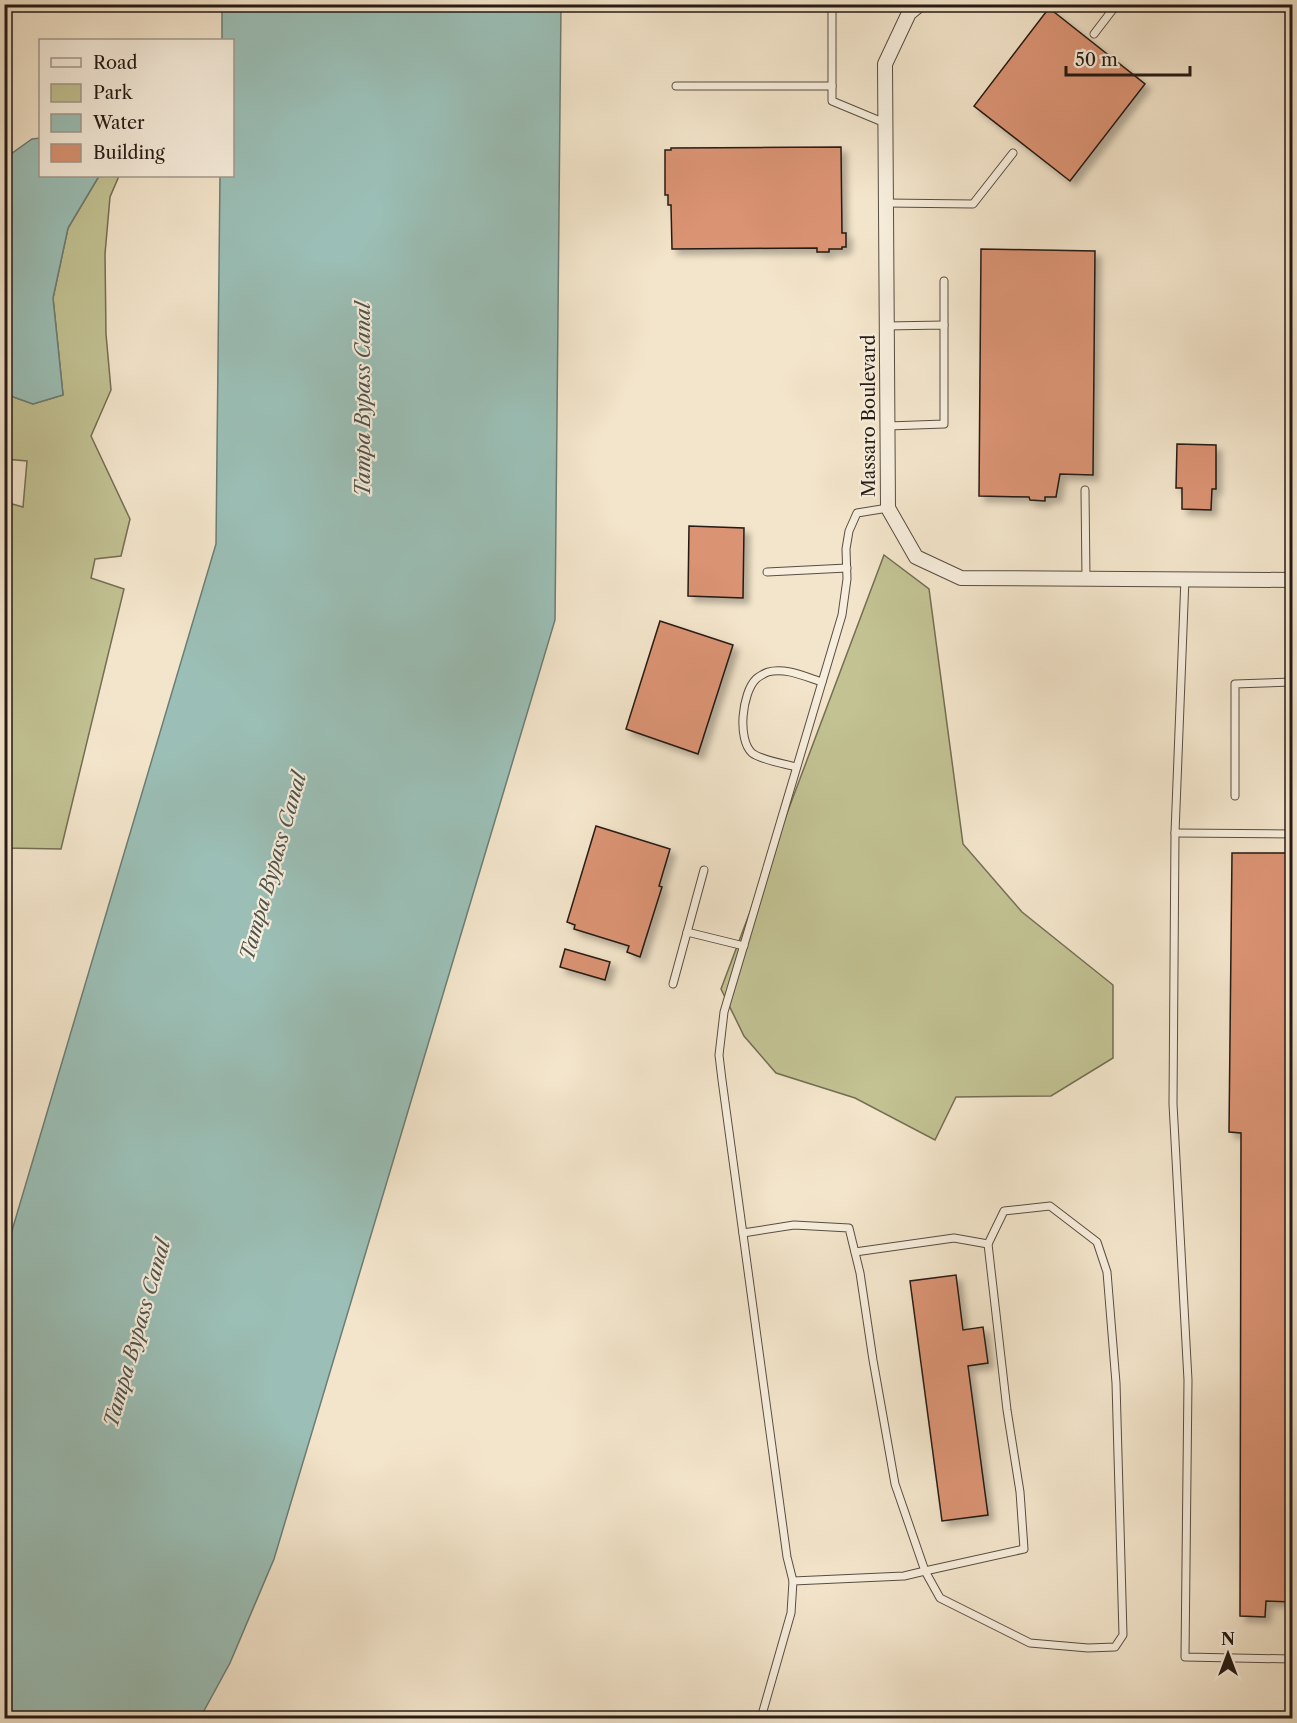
<svg xmlns="http://www.w3.org/2000/svg" width="1297" height="1723" font-family="'Libre Caslon Text',serif">
<style>
.green{fill:#c2c293;stroke:#746e54;stroke-width:1.5}
.water{fill:#9bbfb6;stroke:#6c7d75;stroke-width:1.5}
.building{fill:#da9373;stroke:#251a14;stroke-width:1.5;filter:url(#shadow)}
.lines{fill:none;stroke-linecap:round;stroke-linejoin:round}
.service-casing{stroke:#584d42;stroke-width:9}
.minor-casing{stroke:#584d42;stroke-width:16}
.service{stroke:#f7eedd;stroke-width:7}
.minor{stroke:#f7eedd;stroke-width:14}
.labels{text-anchor:middle;stroke-width:4.5;stroke-linejoin:round;paint-order:stroke}
.street-label{font-size:18px;fill:#251a14;stroke:#f7eedd}
.water-label{font-size:20px;font-style:italic;fill:#4e544d;stroke:#f7eedd}
</style>
<defs>
<filter id="shadow"><feDropShadow dx="5.5" dy="5.5" stdDeviation="3" flood-color="#0004"/></filter>
</defs>
<rect width="100%" height="100%" fill="#f3e5cb"/>
<filter id="stains"><feTurbulence type="fractalNoise" baseFrequency=".00333" numOctaves="4"/><feColorMatrix values="0 0 0 0 .2 0 0 0 0 .09 0 0 0 0 .02 0 0 0 .5 -.17"/></filter>
<radialGradient id="worn" r=".72"><stop offset=".6" stop-color="#630" stop-opacity="0"/><stop offset="1" stop-color="#630" stop-opacity=".3"/></radialGradient>
<g class="green">
<path d="M99,176h20l-9,21 -5,57 1,80 5,56 -20,46 39,83 -9,37 -26,3 -4,19 33,11 -63,260 -56,-1v-346l18,5 4,-46 -22,-2v-65l28,10 30,-9 -10,-97 15,-70z"/>
<path d="M884,555l45,34 34,255 59,68 91,73v73l-62,38 -95,1 -21,43 -80,-42 -79,-25 -32,-37 -23,-47z"/>
</g>
<g class="water">
<path d="M222,5h339l-6,615 -281,939 -44,104 -30,55h-195v-464l211,-710 4,-368h12v-136h-10z"/>
<path d="M40,138v38h59l-31,52 -15,70 10,97 -30,9 -28,-10 -1,-235 28,-20z"/>
</g>
<g class="building">
<path d="M1049,8l96,76 -75,97 -96,-75z"/>
<path d="M841,147l1,86h4v14h-4v2h-13v3h-12v-4l-145,1 -1,-44h-3v-10h-3v-45h6v-2z"/>
<path d="M981,249l114,2 -2,224 -33,-1 -4,23h-11v4l-15,-1 -1,-3 -50,-1z"/>
<path d="M1177,444l39,1v44h-4l-1,21 -29,-1v-21h-6z"/>
<path d="M689,526l55,2 -1,70 -55,-2z"/>
<path d="M660,621l73,24 -35,109 -72,-25z"/>
<path d="M596,826l74,23 -11,37 3,1 -22,70 -13,-5 2,-6 -55,-17 1,-4 -8,-3z"/>
<path d="M1232,853h60v749l-26,-1 -1,16 -25,-1 1,-483 -12,-1z"/>
<path d="M565,949l45,13 -5,18 -45,-13z"/>
<path d="M956,1275l7,55 20,-3 5,36 -20,3 20,149 -46,6 -32,-240z"/>
</g>
<g class="lines">
<defs>
<g id="service">
<path d="M832,4v97l53,22"/>
<path d="M1094,34l23,-30"/>
<path d="M676,86h156"/>
<path d="M886,203l87,1 40,-51"/>
<path d="M944,281v44"/>
<path d="M886,326l58,-1v99l-56,2"/>
<path d="M1085,490l1,89"/>
<path d="M767,572l80,-4"/>
<path d="M1185,578l-10,255 -2,271 15,276 -3,277 107,2"/>
<path d="M796,767c-11,-3 -35,-7 -44,-14 -15,-14 -10,-60 4,-74 2,-2 9,-6 12,-7 17,-5 38,5 54,10"/>
<path d="M1235,796v-112l57,-2"/>
<path d="M1175,833l117,1"/>
<path d="M687,932l57,14"/>
<path d="M673,984l31,-114"/>
<path d="M1050,1206l47,36 10,30 9,111 7,252 -8,12 -27,1 -58,-5 -90,-45 -15,-27 99,-22 -4,-57 -13,-82 -19,-166 16,-33z"/>
<path d="M743,1233l51,-8 55,3 11,45 13,87 22,124 30,87 -21,5 -111,5"/>
<path d="M855,1252l99,-14 34,6"/>
<path d="M761,1718l30,-105 2,-32 -6,-24 -65,-477 -3,-25 5,-43 118,-397 5,-36 -1,-30 3,-18 8,-18 31,-5"/>
</g>
<path id="minor" d="M920,4l-11,9 -24,51 3,444 28,49 45,21 331,2"/>
</defs>
<use href="#service" class="service-casing"/>
<use href="#minor" class="minor-casing"/>
<use href="#service" class="service"/>
<use href="#minor" class="minor"/>
</g>
<g class="labels">
<g class="street-label">
<text transform="translate(869 416) rotate(-90)" y="6">Massaro Boulevard</text>
</g>
<g class="water-label">
<text transform="translate(363 399) rotate(-90)" y="7">Tampa Bypass Canal</text>
<text transform="translate(273 866) rotate(-74)" y="7">Tampa Bypass Canal</text>
<text transform="translate(137 1333) rotate(-74)" y="7">Tampa Bypass Canal</text>
</g>
</g>
<rect width="1297" height="1723" fill="none" stroke="#f3e5cb" stroke-width="24"/>
<rect x="6" y="6" width="1285" height="1711" fill="none" stroke="#251a14" stroke-width="3"/>
<rect x="12" y="12" width="1273" height="1699" fill="none" stroke="#251a14" stroke-width="1.5"/>
<rect x="39" y="39" width="195" height="138" fill="#f7eedd" stroke="#a3998d" stroke-width="1.5"/>
<rect x="51" y="58" width="30" height="9" fill="#f7eedd" stroke="#a3998d" stroke-width="1.5"/>
<text x="93" y="69" font-size="18" fill="#251a14">Road</text>
<rect x="51" y="84" width="30" height="18" fill="#c2c293" stroke="#a3998d" stroke-width="1.5"/>
<text x="93" y="99" font-size="18" fill="#251a14">Park</text>
<rect x="51" y="114" width="30" height="18" fill="#9bbfb6" stroke="#a3998d" stroke-width="1.5"/>
<text x="93" y="129" font-size="18" fill="#251a14">Water</text>
<rect x="51" y="144" width="30" height="18" fill="#da9373" stroke="#a3998d" stroke-width="1.5"/>
<text x="93" y="159" font-size="18" fill="#251a14">Building</text>
<g transform="translate(1228 1654)" stroke="#f7eedd" stroke-width="4.5" paint-order="stroke">
<path d="M0-4.5L10 22L0 15L-10 22Z" fill="#251a14"/>
<text y="-9" font-size="16" font-weight="bold" text-anchor="middle" fill="#251a14">N</text>
</g>
<path d="M1066 66v9h124v-9" fill="none" stroke="#251a14" stroke-width="3"/>
<text x="1075" y="66" font-size="18" fill="#251a14" stroke="#f7eedd" stroke-width="4.5" paint-order="stroke">50 m</text>
<rect width="100%" height="100%" filter="url(#stains)"/>
<rect width="100%" height="100%" fill="url(#worn)"/>
</svg>
